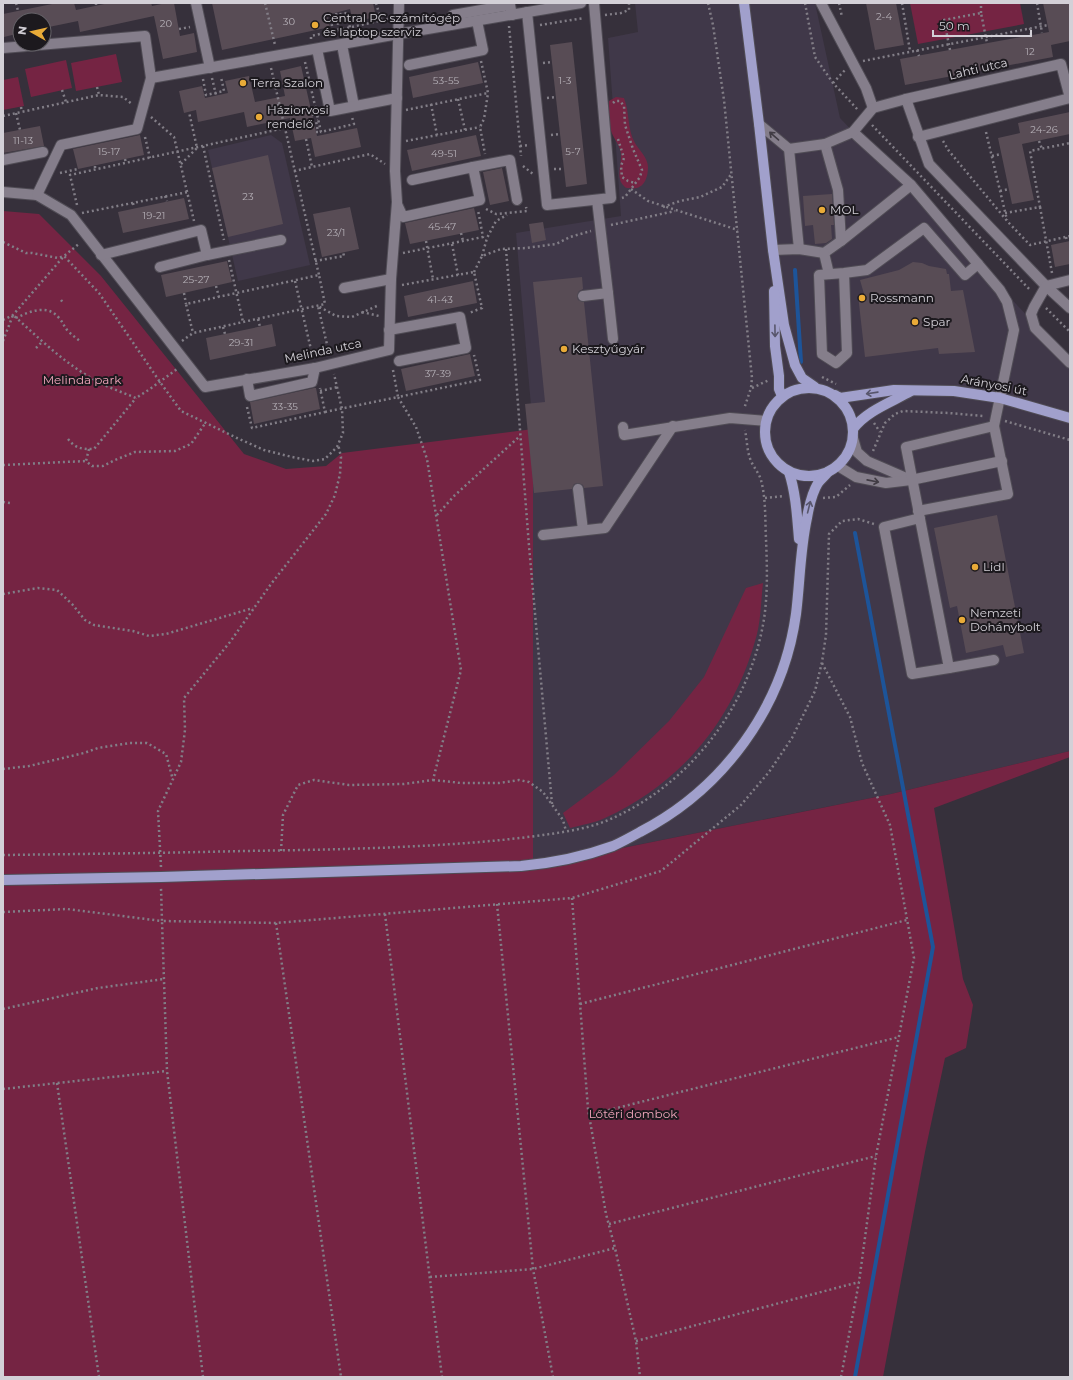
<svg xmlns="http://www.w3.org/2000/svg" width="1073" height="1380" font-family="Montserrat,sans-serif">
<style>
.built{fill:#403849}
.green{fill:#752443}
.lines{fill:none;stroke-linecap:round;stroke-linejoin:round}
.stream{stroke:#1d5499;stroke-width:4}
.building{fill:#584c55}
.minor-casing{stroke:#504c55;stroke-width:12}
.major-casing{stroke:#504c55;stroke-width:12}
.path{stroke:#827e87;stroke-width:2.5;stroke-dasharray:2 3;stroke-linecap:butt}
.minor{stroke:#857e8b;stroke-width:10}
.major{stroke:#a1a0cc;stroke-width:10}
.oneway{stroke:#413c44}
.oneway2{stroke:#58566c}
.poi-dot{fill:#e9ab38;stroke:#1c191e;stroke-width:1.5}
.labels{text-anchor:middle;stroke-width:4;stroke-linejoin:round;paint-order:stroke}
.number-label{font-size:10px;fill:#b4afb6}
.poi-label{font-size:12px;fill:#d3d0d7;stroke:#1c191e;text-anchor:start}
.street-label{font-size:12px;fill:#d3d0d7;stroke:#1c191e}
.park-label{font-size:12px;fill:#f2a6bc;stroke:#1c191e}
</style>
<rect width="100%" height="100%" fill="#36303b"/>
<g class="built">
<path d="M635,3h180l25,115 230,243v390l-179,43 -359,72 1,-437 -17,-196 105,-17 -13,-178 30,-6z"/>
<path d="M271,135l11,8 28,122 -72,16 -30,-131z"/>
</g>
<g class="green">
<path d="M910,3h110l4,21 -106,20z"/>
<path d="M116,54l6,28 -46,9 -5,-28z"/>
<path d="M66,60l6,28 -41,9 -6,-28z"/>
<path d="M18,77l6,29 -21,4v-30z"/>
<path d="M616,97l8,1c6,15 3,31 11,45 4,7 13,15 13,24 0,12 -5,24 -19,21 -2,0 -4,0 -5,-2 -8,-7 -3,-21 -3,-29 1,-10 -7,-17 -10,-26 -4,-8 -2,-21 -2,-30z"/>
<path d="M3,211l36,3 62,62 143,178 42,15 40,-3 16,-13 191,-24v437l358,-72 179,-43v6l-136,51 29,171 10,26 -7,43 -21,10 -20,94 -42,225h-880z"/>
<path d="M763,583c-2,17 -2,35 -6,51 -22,84 -74,148 -152,184 -10,5 -24,7 -35,10l-7,-15 51,-38 55,-54 35,-44 42,-89z"/>
</g>
<g class="lines">
<g class="stream">
<path d="M795,270l6,92"/>
<path d="M855,533l78,414 -78,430"/>
</g>
</g>
<g class="building">
<path d="M57,3h17l2,7 33,-7h42l1,3 14,-3h8l6,33 14,-3 3,19 -34,7 -9,-43 -74,16 -2,-11 -34,7v-8h-24v13l-16,4 -1,-23z"/>
<path d="M212,3h161l3,14 -23,5 -3,-13 -23,6 3,12 -108,23z"/>
<path d="M866,3h30l8,42 -29,5z"/>
<path d="M1043,3h27v38l-19,4 2,12 -148,28 -5,-26 149,-27z"/>
<path d="M572,42l15,142 -21,3 -16,-142z"/>
<path d="M478,62l5,21 -70,15 -4,-21z"/>
<path d="M301,66l16,70 40,-8 4,19 -46,10 -4,-19 -16,3 -5,-23 -43,9 -3,-15 -46,10 -2,-12 -12,3 -5,-22 23,-5 3,12 23,-5 -3,-12 24,-5 6,26 30,-6 -5,-25z"/>
<path d="M1070,112v22l-48,10 12,56 -22,4 -14,-66 22,-5 -2,-10z"/>
<path d="M40,126l4,20 -41,7v-20z"/>
<path d="M140,135l4,20 -66,14 -5,-20z"/>
<path d="M476,135l5,21 -69,15 -5,-21z"/>
<path d="M268,155l15,69 -55,13 -16,-69z"/>
<path d="M502,168l7,33 -19,4 -7,-33z"/>
<path d="M832,194l2,31h-3l1,14 -6,4 -11,1 -2,-19 -8,1 -2,-30z"/>
<path d="M184,198l5,21 -66,14 -5,-21z"/>
<path d="M350,207l9,42 -37,8 -9,-43z"/>
<path d="M474,208l5,22 -69,14 -5,-21z"/>
<path d="M543,222l3,18 -14,3 -3,-19z"/>
<path d="M1070,241v23l-15,3 -4,-22z"/>
<path d="M227,261l5,21 -66,15 -5,-22z"/>
<path d="M913,262l9,1 7,3 17,3 1,5h2l2,17 12,-1 12,62 -36,2 -1,-6 -73,9 -7,-62 6,-1 -4,-14 39,-10z"/>
<path d="M582,277l1,12 -4,2 -2,5 1,4 6,2 19,184 -19,2 -1,-3 -5,-2 -4,1 -2,5 -38,4 -9,-89 20,-2 -12,-120z"/>
<path d="M473,281l4,22 -69,14 -4,-21z"/>
<path d="M272,324l4,22 -66,14 -4,-22z"/>
<path d="M470,354l5,22 -69,15 -5,-22z"/>
<path d="M314,388h2l4,21 -66,15 -4,-22z"/>
<path d="M997,515l27,138 -18,4 -3,-12 -37,8 -9,-47 -7,2 -16,-80z"/>
</g>
<g class="lines">
<defs>
<g id="minor">
<path d="M196,3l14,65"/>
<path d="M821,3l45,85 7,20"/>
<path d="M527,12l20,193 64,-7 -17,-195"/>
<path d="M450,25l3,-10 57,-10 2,10"/>
<path d="M342,45l12,61"/>
<path d="M3,48l142,-12 6,42"/>
<path d="M317,49l13,62 67,-13"/>
<path d="M409,65l74,-15 -6,-29"/>
<path d="M1070,98l-9,-34 -155,35 23,65 117,122 24,22"/>
<path d="M759,124l30,25 10,100"/>
<path d="M853,132l58,53 89,105 7,12 7,28 -20,96 14,68 -90,17"/>
<path d="M918,137l152,-39"/>
<path d="M825,144l13,46 3,51"/>
<path d="M789,149l36,-5 28,-12 20,-24 33,-9"/>
<path d="M3,160l40,-8"/>
<path d="M473,167l37,-7 7,40"/>
<path d="M3,192l34,3 34,20 134,172 110,-19 74,-18 2,-71 6,-77 -2,-31 4,-168"/>
<path d="M37,195l24,-50 76,-16 14,-51 253,-45 177,-30"/>
<path d="M397,204l6,13 77,-17 -7,-33 -61,13"/>
<path d="M773,250l26,-1 25,4 17,-12 70,-56"/>
<path d="M824,253l5,21"/>
<path d="M101,255l100,-25 6,25 -47,12"/>
<path d="M207,255l74,-15"/>
<path d="M844,273l3,80 -11,10 -14,-9 -3,-79 25,-2 23,-3 57,-42 41,47 13,-11"/>
<path d="M1070,280l-24,6 -12,21 -3,7 4,14 35,35"/>
<path d="M344,288l47,-9"/>
<path d="M608,293l5,46"/>
<path d="M583,296l25,-3 -11,-93"/>
<path d="M389,330l71,-13 6,31 -67,13"/>
<path d="M247,379l3,17 62,-14 3,-14"/>
<path d="M623,427l1,8 106,-17 36,3"/>
<path d="M853,438l4,14 10,9 44,19"/>
<path d="M838,466l18,11 30,6 25,-3 91,-19"/>
<path d="M578,489l5,41"/>
<path d="M920,518l-36,9 28,147 37,-6 -43,-221 88,-21"/>
<path d="M543,535l62,-7 68,-102"/>
<path d="M949,668l45,-8"/>
</g>
<g id="major">
<path d="M744,3l15,121 14,126 11,75 11,40 7,13 13,9"/>
<path d="M774,291l1,55 4,30v13l3,7"/>
<circle cx="809" cy="432" r="44"/>
<path d="M835,395l5,3 54,-8 60,1 46,7 70,20"/>
<path d="M853,429c13,-18 39,-27 58,-38"/>
<path d="M789,472c7,22 8,44 10,67"/>
<path d="M3,880l158,-3 360,-11c32,-3 62,-9 92,-20 9,-4 18,-9 27,-14 83,-43 143,-124 156,-218 4,-32 4,-64 11,-96 2,-12 5,-25 11,-35 3,-4 7,-7 10,-11"/>
</g>
</defs>
<use href="#minor" class="minor-casing"/>
<use href="#major" class="major-casing"/>
<g class="path">
<path d="M16,3l2,8"/>
<path d="M96,3v3"/>
<path d="M265,3l10,42"/>
<path d="M376,3l5,17"/>
<path d="M708,3l5,22 11,75 28,278 -1,10 -7,21"/>
<path d="M805,3l10,54 18,26 25,27"/>
<path d="M839,3l3,14"/>
<path d="M902,3l8,48"/>
<path d="M1037,3l5,30"/>
<path d="M336,13l3,17"/>
<path d="M981,13v-10"/>
<path d="M605,15l16,-2 8,-3v-7"/>
<path d="M540,25l44,-7"/>
<path d="M509,26l12,130"/>
<path d="M1030,28l1,7"/>
<path d="M179,29l11,-2"/>
<path d="M333,31l-3,-15 17,-3 3,15"/>
<path d="M311,39v-3l77,-17"/>
<path d="M917,50l2,6"/>
<path d="M950,50l-6,-30 37,-7 6,30"/>
<path d="M481,61l7,32 -4,26 -4,8 5,27"/>
<path d="M863,61l185,-36"/>
<path d="M305,62l16,70 33,-8 -2,-7"/>
<path d="M543,63l9,-1"/>
<path d="M271,68l48,207"/>
<path d="M212,78l4,17"/>
<path d="M203,79l3,16 18,-4 -3,-14"/>
<path d="M833,83l12,-13"/>
<path d="M97,87l2,8"/>
<path d="M62,90l4,12"/>
<path d="M547,98l9,-1"/>
<path d="M458,99l7,31"/>
<path d="M613,103l2,-2h5l4,5 1,19 8,24 9,21 -2,7 -15,20 -3,1"/>
<path d="M431,104l6,31"/>
<path d="M272,106l7,-1"/>
<path d="M21,107l1,5"/>
<path d="M406,110l82,-17"/>
<path d="M16,113l4,17"/>
<path d="M312,115l5,-1"/>
<path d="M3,116l96,-21 24,2 9,7"/>
<path d="M151,117l23,20 20,84"/>
<path d="M872,125l159,166"/>
<path d="M316,132h2l-2,-11 2,-1"/>
<path d="M986,132l21,88"/>
<path d="M551,135l9,-1"/>
<path d="M145,137l5,21"/>
<path d="M306,139l6,28"/>
<path d="M618,139l6,19 -3,8 1,11 6,4 7,2"/>
<path d="M406,141l74,-14"/>
<path d="M943,141l6,10 59,71 22,23 40,-9"/>
<path d="M1039,141l3,8"/>
<path d="M203,146l21,94"/>
<path d="M520,146l10,-1"/>
<path d="M992,156l9,-2"/>
<path d="M125,159l1,4"/>
<path d="M181,164l16,-16 -8,-36"/>
<path d="M95,166v4"/>
<path d="M523,166l10,8"/>
<path d="M554,169h10"/>
<path d="M294,171l76,-17 15,10"/>
<path d="M60,173l18,-4"/>
<path d="M631,189l17,12 90,29"/>
<path d="M1000,191l9,-2"/>
<path d="M165,196l2,5"/>
<path d="M133,203l1,5"/>
<path d="M77,205l-7,-30 215,-47"/>
<path d="M663,207l17,-6 20,-4 22,-10 10,-14"/>
<path d="M1040,207l12,66"/>
<path d="M486,209l10,5 31,-3 -1,-4"/>
<path d="M82,213l106,-21"/>
<path d="M1005,213l35,-6 -10,-56 40,-8"/>
<path d="M611,225l64,-14"/>
<path d="M461,233l2,8"/>
<path d="M1066,237l1,5"/>
<path d="M426,241l7,38"/>
<path d="M3,242l23,11h6l26,5 6,-2 35,37 61,89 21,29 56,27 27,12 28,7 21,4 12,-2 12,-12 6,-14 -1,-24 -8,-35"/>
<path d="M452,244l6,31"/>
<path d="M506,249l23,297 23,258"/>
<path d="M403,253l80,-16 -5,-27"/>
<path d="M482,256l5,-18 9,-17 11,-6"/>
<path d="M229,260l14,62"/>
<path d="M315,261l29,-5 -1,-4"/>
<path d="M474,272l8,-16 19,-7 25,-1 30,-4 14,-7 21,-6"/>
<path d="M295,281l18,77"/>
<path d="M402,285l72,-13 8,36 -13,5"/>
<path d="M216,286l3,11"/>
<path d="M184,293l2,11"/>
<path d="M61,300l3,4"/>
<path d="M1046,308l24,24"/>
<path d="M362,312l17,4"/>
<path d="M16,318c14,-7 32,-14 43,0 4,4 5,9 9,13 4,4 8,7 12,10"/>
<path d="M258,319l2,8"/>
<path d="M3,320l10,-5 51,-59 16,-13"/>
<path d="M223,327l2,7"/>
<path d="M3,341l10,-26c26,23 50,47 80,64 13,8 29,13 43,19l14,-9 27,-20"/>
<path d="M182,341l11,-8 132,-29 -6,-29 -133,29 7,29"/>
<path d="M36,348l7,-7"/>
<path d="M329,353l-11,-47 18,10 16,1 27,-12"/>
<path d="M822,377l14,7"/>
<path d="M752,388l17,-8"/>
<path d="M320,391l18,-4"/>
<path d="M247,407l5,21 73,-16 -5,-24"/>
<path d="M325,412l73,-15 -5,-27"/>
<path d="M1005,421l65,19"/>
<path d="M874,423l6,9"/>
<path d="M68,439c8,10 14,10 26,10l42,-51"/>
<path d="M89,449l-3,12 6,5h11l12,-6 20,-8 40,-1 16,-7 15,-22"/>
<path d="M873,451l12,-28 10,-9 8,-3 46,2 34,3"/>
<path d="M3,465l83,-4"/>
<path d="M765,498l19,-2"/>
<path d="M823,498l13,-1 14,-12"/>
<path d="M3,502l7,1"/>
<path d="M437,515l17,-19 66,-60"/>
<path d="M3,594l35,-6 19,2 15,14 13,16 9,5 39,6 16,5 17,-2 87,-26"/>
<path d="M822,663l28,54 12,46 28,62 24,133 -38,198 -17,126 -18,95"/>
<path d="M3,769l26,-3 55,-13 14,-5 32,-5h17l19,11 7,26"/>
<path d="M433,780l28,3h38l20,-3 10,2 14,10 20,28 3,11"/>
<path d="M281,851l2,-36 15,-30 16,-5 35,5 55,-1 29,-4 28,-110 -34,-211 -11,-32 -18,-30 82,-17 -6,-25"/>
<path d="M3,855c80,-1 161,-2 241,-4 64,-1 128,-2 193,-6 35,-2 70,-5 106,-10 21,-3 43,-6 63,-14 82,-34 144,-114 158,-202 4,-27 3,-54 2,-80 -1,-20 0,-40 -5,-59 -2,-7 -7,-12 -10,-19 -4,-9 -4,-21 -6,-31"/>
<path d="M161,867l-3,-56 23,-49 4,-32 -1,-32 46,-56 41,-58 55,-70 9,-19 5,-21 1,-17 -3,-13"/>
<path d="M572,898l16,211 18,105 9,34 21,93 4,36"/>
<path d="M497,904l36,365 20,108"/>
<path d="M3,912l64,-3 95,12 -1,-33"/>
<path d="M385,914l57,463"/>
<path d="M276,923l65,454"/>
<path d="M580,1004l327,-84"/>
<path d="M3,1009l95,-21 66,-9"/>
<path d="M57,1083l42,294"/>
<path d="M3,1089l164,-18"/>
<path d="M589,1115l310,-78"/>
<path d="M609,1224l267,-68"/>
<path d="M430,1277l103,-8 82,-21"/>
<path d="M636,1341l223,-59"/>
<path d="M203,1377l-36,-306 -5,-150 114,2 296,-25 89,-27 80,-66 28,-33 23,-34 23,-47 7,-29 4,-27 3,-101 13,-13 16,-2 16,5"/>
</g>
<use href="#minor" class="minor"/>
<use href="#major" class="major"/>
</g>
<defs><path id="oneway-shaft" d="M-6 0H5M1.5-3L5.5 0L1.5 3" fill="none" stroke-width="1.6" stroke-linecap="round" stroke-linejoin="round"/></defs>
<g class="oneway">
<use href="#oneway-shaft" transform="translate(774 136) rotate(-139)"/>
<use href="#oneway-shaft" transform="translate(873 481) rotate(11)"/>
</g>
<g class="oneway2">
<use href="#oneway-shaft" transform="translate(775 331) rotate(89)"/>
<use href="#oneway-shaft" transform="translate(872 393) rotate(172)"/>
<use href="#oneway-shaft" transform="translate(809 507) rotate(-76)"/>
</g>
<g class="poi-dot">
<circle cx="315" cy="25" r="4"/>
<circle cx="243" cy="83" r="4"/>
<circle cx="259" cy="117" r="4"/>
<circle cx="822" cy="210" r="4"/>
<circle cx="862" cy="298" r="4"/>
<circle cx="915" cy="322" r="4"/>
<circle cx="564" cy="349" r="4"/>
<circle cx="975" cy="567" r="4"/>
<circle cx="962" cy="620" r="4"/>
</g>
<g class="labels">
<g class="number-label">
<text x="884" y="20">2-4</text>
<text x="289" y="25">30</text>
<text x="166" y="27">20</text>
<text x="1030" y="55">12</text>
<text x="446" y="84">53-55</text>
<text x="565" y="84">1-3</text>
<text x="1044" y="133">24-26</text>
<text x="23" y="144">11-13</text>
<text x="109" y="155">15-17</text>
<text x="573" y="155">5-7</text>
<text x="444" y="157">49-51</text>
<text x="248" y="200">23</text>
<text x="154" y="219">19-21</text>
<text x="442" y="230">45-47</text>
<text x="336" y="236">23/1</text>
<text x="196" y="283">25-27</text>
<text x="440" y="303">41-43</text>
<text x="241" y="346">29-31</text>
<text x="438" y="377">37-39</text>
<text x="285" y="410">33-35</text>
</g>
<g class="poi-label">
<text x="323" y="22">Central PC számítógép<tspan x="323" dy="14">és laptop szerviz</tspan></text>
<text x="251" y="87">Terra Szalon</text>
<text x="267" y="114">Háziorvosi<tspan x="267" dy="14">rendelő</tspan></text>
<text x="830" y="214">MOL</text>
<text x="870" y="302">Rossmann</text>
<text x="923" y="326">Spar</text>
<text x="572" y="353">Kesztyűgyár</text>
<text x="983" y="571">Lidl</text>
<text x="970" y="617">Nemzeti<tspan x="970" dy="14">Dohánybolt</tspan></text>
</g>
<g class="street-label">
<text transform="translate(978 69) rotate(-13)" y="4">Lahti utca</text>
<text transform="translate(323 351) rotate(-12)" y="4">Melinda utca</text>
<text transform="translate(994 385) rotate(11)" y="4">Arányosi út</text>
</g>
<g class="park-label">
<text x="82" y="384">Melinda park</text>
<text x="633" y="1118">Lőtéri dombok</text>
</g>
</g>
<rect width="1073" height="1380" fill="none" stroke="#d3d0d7" stroke-width="8"/>
<g transform="translate(32 32) rotate(278)"><circle r="19" fill="#1c191e" stroke="#656268"/>
<path d="M0-3L7 15L0 10L-7 15Z" fill="#e9ab38"/>
<text y="-6" font-size="11" font-weight="bold" text-anchor="middle" fill="#d3d0d7">N</text>
</g>
<path d="M933 30v6h98v-6" fill="none" stroke="#d3d0d7" stroke-width="2"/>
<text x="939" y="30" font-size="12" fill="#d3d0d7" stroke="#1c191e" stroke-width="3" paint-order="stroke">50 m</text>
</svg>
